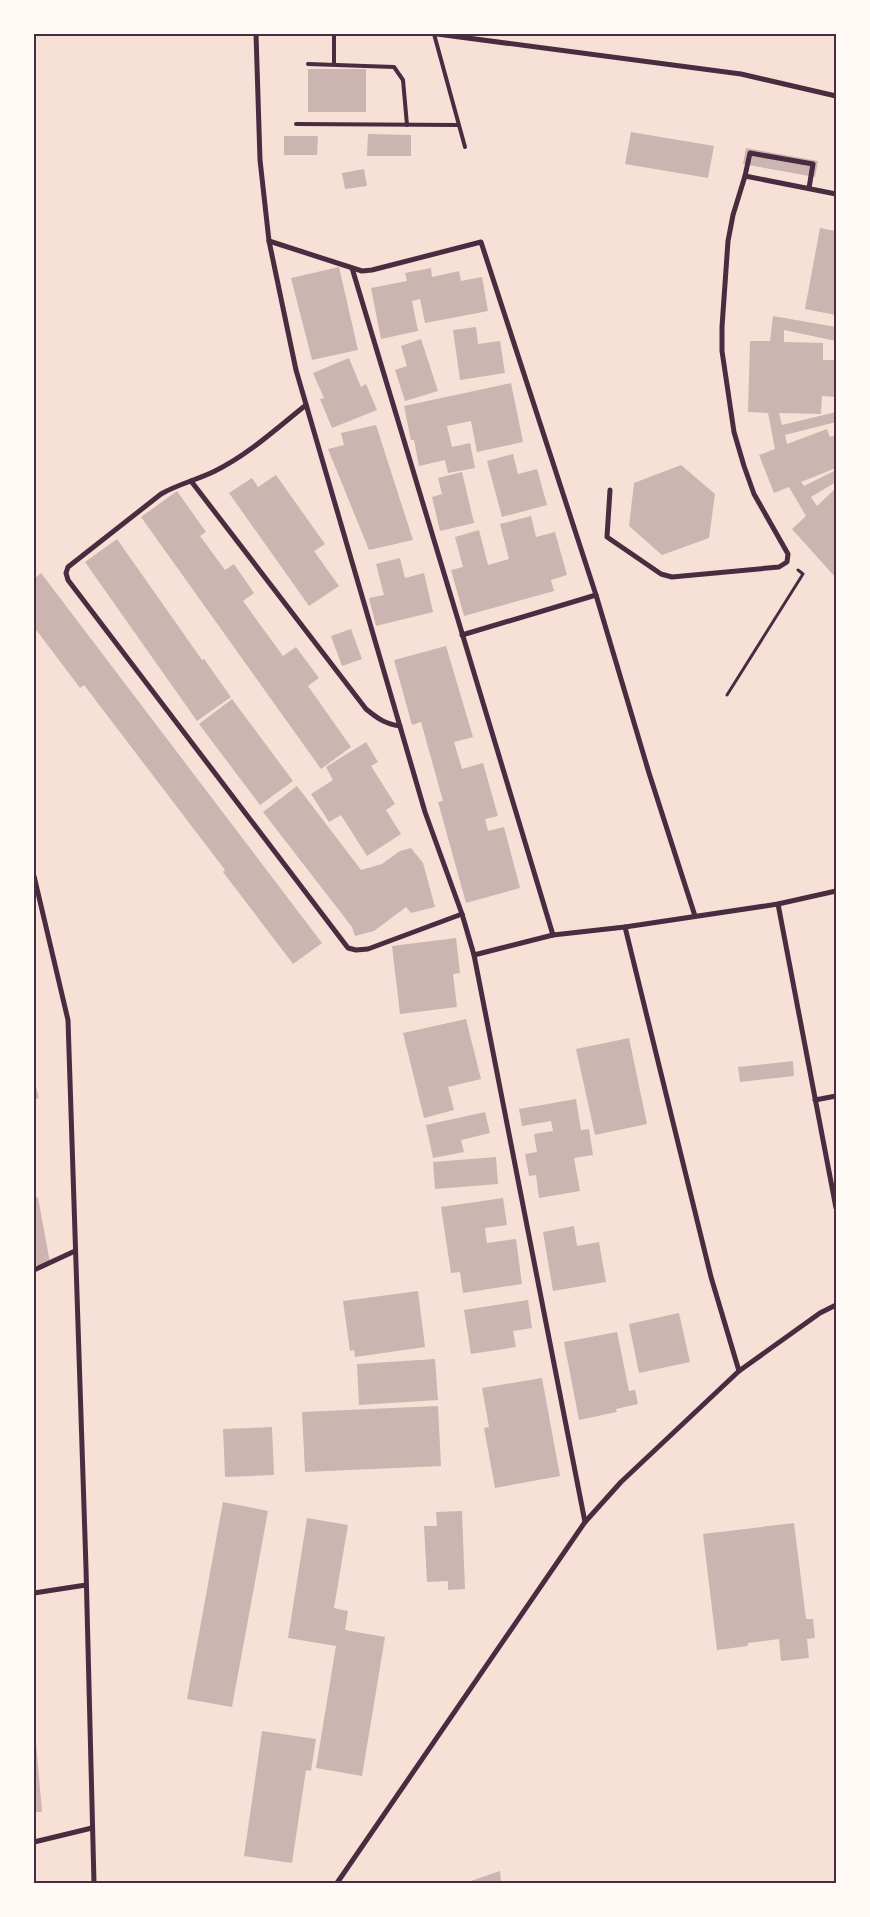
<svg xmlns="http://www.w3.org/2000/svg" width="870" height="1917" font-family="Helvetica,sans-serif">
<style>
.building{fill:#ccb4b1}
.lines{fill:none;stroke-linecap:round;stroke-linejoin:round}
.path{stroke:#4a2c40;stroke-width:3}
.service{stroke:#4a2c40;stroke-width:4}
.minor{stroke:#4a2c40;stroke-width:5}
.neatline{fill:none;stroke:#4a2c40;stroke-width:2}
</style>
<rect width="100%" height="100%" fill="#f7e1d7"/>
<g class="building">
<rect x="308" y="69" width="58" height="43"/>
<path d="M631,132l83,14 -6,32 -83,-14z"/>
<path d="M368,134l43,1v21h-44z"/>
<path d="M284,136h34l-1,19h-33z"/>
<path d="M746,148l72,13 -3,16 -72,-13z"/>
<path d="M364,169l3,17 -22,3 -3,-16z"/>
<path d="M820,228l16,3v84l-31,-6z"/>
<path d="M339,267l19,83 -46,10 -21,-82z"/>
<path d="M431,268l1,9 27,-6 2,10 21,-4 6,34 -63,12 -5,-24 -8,2 6,30 -37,8 -10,-51 36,-7 -2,-8z"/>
<path d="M773,316l63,11v14l-52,-11v12l39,1v17h13l-1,37 -13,-1 -1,18 -42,-1 3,12 54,-13v10l-51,13 2,9 40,-15 3,8 6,-2v33l-35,14 3,4 32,-16v12l-25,15 6,9 19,-18v90l-44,-49 14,-13 -17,-29 -15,6 -15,-38 16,-6 -7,-36 -20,-1 2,-71h20z"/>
<path d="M476,327l2,17 22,-3 5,32 -45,7 -7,-50z"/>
<path d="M421,339l17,52 -33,10 -10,-31 12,-4 -6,-20z"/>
<path d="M349,358l12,29 5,-3 11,26 -45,18 -12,-29 4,-1 -11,-25z"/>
<path d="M511,383l12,59 -46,10 -6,-31 -24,5 5,21 18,-4 5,25 -27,5 -3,-13 -26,6 -5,-26h-3l-7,-34z"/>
<path d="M376,425l37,115 -44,10 -41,-101 16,-4 -3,-12z"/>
<path d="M513,454l5,20 19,-5 10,36 -45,12 -15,-56z"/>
<path d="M681,465l34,29 -6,44 -47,17 -33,-29 5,-43z"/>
<path d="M462,472l12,51 -34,8 -8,-34 10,-3 -4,-16z"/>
<path d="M276,475l49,69 -11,7 25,35 -30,20 -80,-113 23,-15 6,9z"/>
<path d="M177,491l29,41 -6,4 25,34 9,-6 20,29 -11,8 40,55 13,-9 23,31 -11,8 43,61 -30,22 -180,-252z"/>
<path d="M531,516l5,21 19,-5 12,43 -16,5 3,11 -90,25 -13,-46 12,-3 -8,-30 24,-7 9,35 21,-6 -9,-35z"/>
<path d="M117,539l85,121 2,-1 27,38 -34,24 -112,-159z"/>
<path d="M400,558l5,20 19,-5 9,39 -57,14 -7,-28 15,-3 -8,-31z"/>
<path d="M41,573l281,370 -29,21 -70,-92 2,-2 -141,-185 -4,3 -46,-61v-48z"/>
<path d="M351,629l11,30 -20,7 -11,-30z"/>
<path d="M446,646l27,91 -19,5 8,27 21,-6 15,53 -13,3 3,12 16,-4 16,61 -54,15 -28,-101 5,-1 -22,-79 -9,3 -18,-65z"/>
<path d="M232,699l61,82 -33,24 -61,-81z"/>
<path d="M366,742l12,20 -7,4 24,38 -9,6 15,24 -34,22 -26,-41 -12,7 -18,-28 22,-14 -7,-13z"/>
<path d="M297,786l64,84 21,-6 18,-13 11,-3 12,15 12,44 -24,6 -5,-6 -32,24 -19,5 -3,-9 -89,-115z"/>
<path d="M456,938l4,35 -7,1 4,33 -57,7 -8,-68z"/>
<path d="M466,1019l15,60 -33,8 6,23 -30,8 -21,-85z"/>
<path d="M629,1038l18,86 -52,11 -19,-86z"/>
<path d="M793,1061l1,15 -54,6 -2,-15z"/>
<path d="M34,1080l5,18 -5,2z"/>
<path d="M576,1099l5,31 8,-1 4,26 -19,3 6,33 -41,7 -3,-23 -7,1 -4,-22 12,-2 -3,-18 19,-3 -2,-10 -29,5 -3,-17z"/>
<path d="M485,1112l5,21 -29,7 3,12 -31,6 -7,-33z"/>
<path d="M496,1157l2,27 -63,5 -2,-27z"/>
<path d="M38,1197l12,66 -16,3v-68z"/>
<path d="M503,1198l4,27 -22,3 2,15 29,-4 6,45 -59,9 -3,-21 -9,1 -10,-66z"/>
<path d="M574,1226l3,20 22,-4 7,40 -53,9 -10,-59z"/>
<path d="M418,1291l7,56 -70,10 -1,-7 -4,1 -7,-50z"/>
<path d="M528,1300l4,28 -19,3 3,16 -45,7 -7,-44z"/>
<path d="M679,1313l11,49 -51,11 -10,-49z"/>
<path d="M617,1332l12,59 6,-1 3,14 -22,5 1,3 -38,8 -15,-78z"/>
<path d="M435,1359l3,41 -79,5 -2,-41z"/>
<path d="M542,1378l18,98 -65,12 -11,-60 5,-1 -7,-39z"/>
<path d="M438,1406l3,60 -136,6 -3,-60z"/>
<path d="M272,1427l2,48 -49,2 -2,-48z"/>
<path d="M223,1502l45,9 -36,196 -45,-8z"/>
<path d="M462,1511l3,78 -17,1v-9l-21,1 -3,-56h13l-1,-14z"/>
<path d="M307,1518l41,7 -14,83 14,3 -3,19 40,7 -23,139 -46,-8 20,-122 -48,-8z"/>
<path d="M794,1523l12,96h7l2,19 -8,1 2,19 -28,3 -2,-22 -31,4v3l-31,4 -14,-116z"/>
<path d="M34,1731h1l7,81h-8z"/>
<path d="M262,1731l54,8 -5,32 -5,-1 -14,93 -48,-7z"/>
<path d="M500,1871l1,12h-36z"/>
</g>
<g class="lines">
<path class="path" d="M727,695l76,-121 -5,-4"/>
<g class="service">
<path d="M334,34v30"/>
<path d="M434,34l31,113"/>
<path d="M308,64l86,3 9,13 4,45"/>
<path d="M296,124l162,1"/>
</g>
<g class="minor">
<path d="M256,34l4,126 9,81 27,129 129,442 37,102 12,41 111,567"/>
<path d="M437,34l304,40 95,22"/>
<path d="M745,176l5,-23 63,11 -4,24"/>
<path d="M269,241l93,30 10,-1 109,-28 115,353"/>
<path d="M352,268l201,667"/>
<path d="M306,405c-29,23 -58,50 -91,66 -18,9 -37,13 -54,23l-93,73 -2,6 2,7 280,368 8,2 12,-1 94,-35"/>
<path d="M191,481l175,228c11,9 19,15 34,17"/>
<path d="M610,490l-3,47 54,37 11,3 107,-10 8,-5 1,-8 -34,-60 -10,-28 -10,-34 -12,-81v-24l6,-86 5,-26 12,-39 91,18"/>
<path d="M462,635l134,-40 53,178 46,143"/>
<path d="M34,876l34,144 18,548 8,315"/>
<path d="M778,904l58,304"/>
<path d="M625,927l86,350 28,94"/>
<path d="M474,955l79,-20 72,-8 153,-23 58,-13"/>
<path d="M815,1100l21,-4"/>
<path d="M34,1270l41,-19"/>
<path d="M34,1593l52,-8"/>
<path d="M34,1842l58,-14"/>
<path d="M337,1883l248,-361 36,-40 118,-111 81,-58 16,-8"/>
</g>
</g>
<rect width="870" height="1917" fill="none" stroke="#fffaf5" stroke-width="70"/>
<rect x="35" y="35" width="800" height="1847" class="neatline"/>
</svg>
